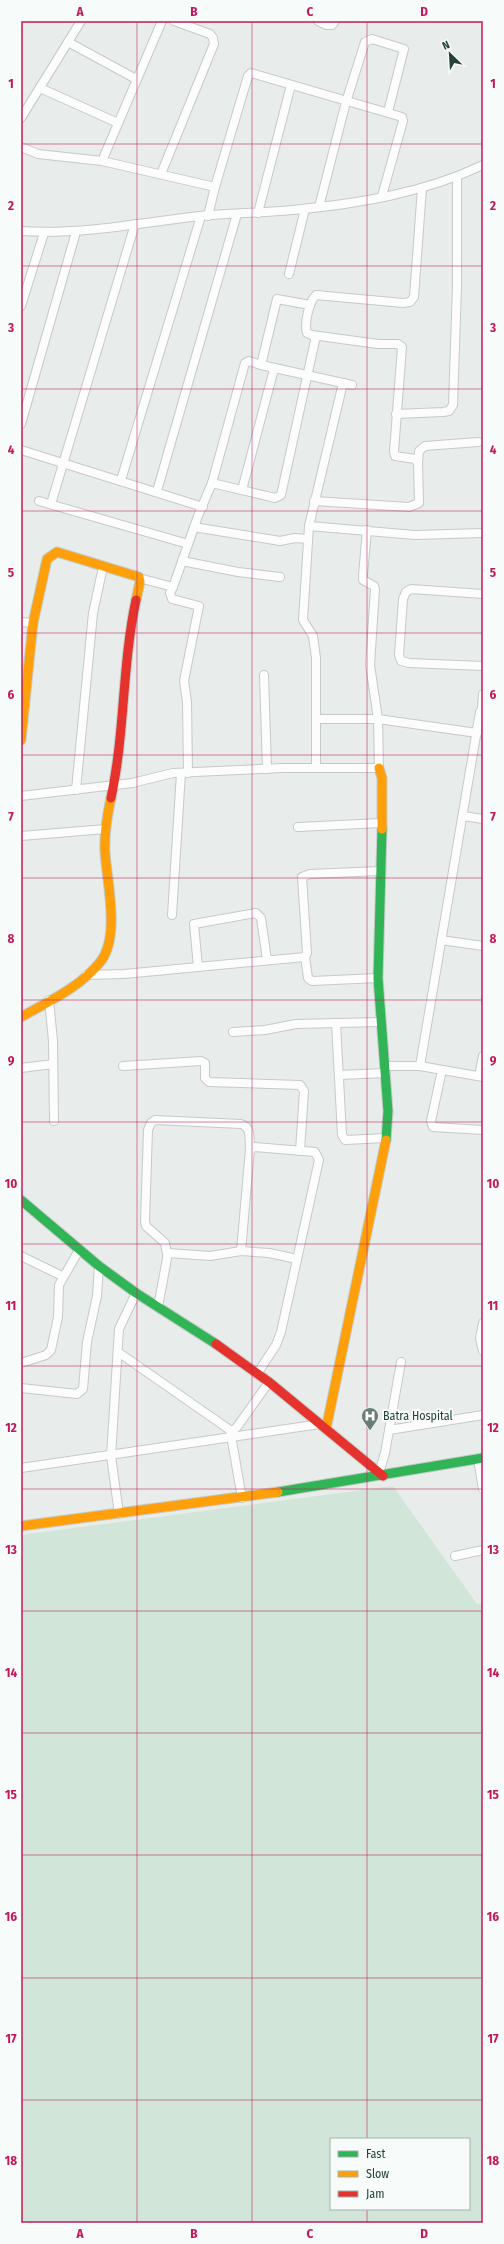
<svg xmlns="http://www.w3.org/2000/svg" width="504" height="2244" font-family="'Fira Sans Condensed',sans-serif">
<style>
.green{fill:#d1e6d8;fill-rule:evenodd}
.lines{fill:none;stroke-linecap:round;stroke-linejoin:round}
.street-casing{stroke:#c5cac8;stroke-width:10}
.fast-casing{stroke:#c3cbc8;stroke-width:11}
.slow-casing{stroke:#c3cbc8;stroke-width:11}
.jam-casing{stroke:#c3cbc8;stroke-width:11}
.street{stroke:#fcfcfc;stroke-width:8}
.fast{stroke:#30b455;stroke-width:9}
.slow{stroke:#ff9f0a;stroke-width:9}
.jam{stroke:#e5322d;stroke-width:9}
.grid{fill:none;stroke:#c2185b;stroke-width:1;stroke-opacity:0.55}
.labels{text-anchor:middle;stroke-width:4;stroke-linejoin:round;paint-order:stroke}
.poi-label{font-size:12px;fill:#24423a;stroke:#f7fbf9;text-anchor:start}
.neatline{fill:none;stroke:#c2185b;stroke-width:1.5}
.grid-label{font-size:13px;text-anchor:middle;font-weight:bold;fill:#c2185b}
</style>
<rect width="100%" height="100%" fill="#e8edeb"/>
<path class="green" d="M393,1486l84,118 6,-1v620h-462v-688zM331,2139h138v70h-138z"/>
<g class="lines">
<defs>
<g id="street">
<path d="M318,21l8,4h6l3,-4"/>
<path d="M68,42l68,37"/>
<path d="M40,88l78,35"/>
<path d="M21,118l60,-97"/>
<path d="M21,147l17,7 64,7 113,26"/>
<path d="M102,161l60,-140"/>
<path d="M161,174l53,-130 -1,-6 -3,-4 -36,-13"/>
<path d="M319,207l27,-105 19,-60 7,-3 32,10 -16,63"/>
<path d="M258,213l33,-128"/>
<path d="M208,216l7,-29 33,-111 3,-3 151,44 1,4 -21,75"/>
<path d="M21,231c60,4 119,-8 178,-15 31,-3 62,-3 93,-6 65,-6 132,-17 191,-45"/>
<path d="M289,274l16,-65"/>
<path d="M310,305l-33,-6 -16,66 91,20"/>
<path d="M21,306l23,-73"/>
<path d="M396,414l47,-2 6,-1 4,-6 4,-119v-109"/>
<path d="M21,424l55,-192"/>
<path d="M21,450l182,57"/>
<path d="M418,463l1,-12 6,-5 53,-4"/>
<path d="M121,480l80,-264"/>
<path d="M212,483l63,15 6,-3 35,-159"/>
<path d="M242,490l32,-121"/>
<path d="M157,491l80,-277"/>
<path d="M39,501l149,43"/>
<path d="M314,501l95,6 10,-4 -1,-40 -3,-4 -20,-3 -1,-5 8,-104 -4,-3h-20l-66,-9 -5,-2c-3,-10 2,-31 9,-38l87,8 7,-1 4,-5 8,-109"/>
<path d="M51,504l84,-280"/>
<path d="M309,526l34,-143"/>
<path d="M194,527l86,14 15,-3 13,1"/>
<path d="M182,561l56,11 42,5"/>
<path d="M139,578l34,9 -3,6 2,6 27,7 -15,75 3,21 1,71"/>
<path d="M173,587l25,-71 14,-33 33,-120 4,-2 12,4"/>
<path d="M483,594l-72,-5 -5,3 -3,7 -4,56 2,6 8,2 74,3"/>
<path d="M21,622l12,1"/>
<path d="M264,675l3,94"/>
<path d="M482,708l1,-14"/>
<path d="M317,719h61l-8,-54 5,-76 -1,-3 -11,-6v-5l4,-45"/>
<path d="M316,767v-109l-3,-22 -10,-16 6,-94 106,9 68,-2"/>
<path d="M76,790l17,-177 10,-46"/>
<path d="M21,796l111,-13 41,-10 109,-5h97l-1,-49 99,14"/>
<path d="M463,816l20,3"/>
<path d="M298,827l83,-4"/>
<path d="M21,836l85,-7"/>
<path d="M172,915l9,-142"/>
<path d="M441,940l42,6"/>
<path d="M305,957l3,21 4,3 66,-3"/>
<path d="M198,967l-4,-43 62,-11 5,5 6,42"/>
<path d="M86,975l38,-1 181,-17 2,-4 -5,-76 8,-3 70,-3"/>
<path d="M49,1000l4,41 1,80"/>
<path d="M336,1023l6,112 3,5 41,-2"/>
<path d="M233,1032l32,-2 31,-6 85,-2"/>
<path d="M123,1066l78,-5 4,2v15l4,4 91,3 4,6 -4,60"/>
<path d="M386,1066h34l60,-354 3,-4"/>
<path d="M420,1066l63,11"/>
<path d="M21,1068l32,-4"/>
<path d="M442,1070l-11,51 2,6 50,3"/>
<path d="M339,1075l47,-2"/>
<path d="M479,1076l4,-20"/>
<path d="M241,1251l9,-102 5,-2 60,5 4,8 -38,172 -5,13 -19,29"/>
<path d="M167,1254l-2,-11 -19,-17 -1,-5 3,-91 3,-7 4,-3 86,4c11,3 8,16 9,25"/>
<path d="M21,1256l41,20"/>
<path d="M158,1307l10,-54 42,3 31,-5 28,2 28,6"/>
<path d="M483,1323l-3,15 3,13"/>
<path d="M118,1352l112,78 12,68"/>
<path d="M21,1363l25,-8 5,-5 7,-33 1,-32 20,-35"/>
<path d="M21,1388l56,6 6,-5 4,-47 10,-46 2,-30"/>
<path d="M389,1430l94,-15"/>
<path d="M231,1432l6,-5 32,-45"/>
<path d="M478,1459l5,30"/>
<path d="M21,1468l299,-44"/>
<path d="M379,1473l6,-20 16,-91"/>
<path d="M119,1514l-8,-58 8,-127 17,-36"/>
<path d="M455,1556l28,-6"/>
</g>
<g id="fast">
<path d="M382,829l-4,149 10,133 -2,29"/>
<path d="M21,1200l78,66 37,27 80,51"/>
<path d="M278,1492l205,-34"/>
</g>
<g id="slow">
<path d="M21,740l12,-117 14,-64 10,-7 82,25 1,5 -4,18"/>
<path d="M379,768l3,10v51"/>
<path d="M21,1017c27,-15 61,-31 80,-56 19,-26 6,-78 4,-109 -1,-18 2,-36 6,-54"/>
<path d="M326,1429l60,-289"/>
<path d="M21,1526l257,-34"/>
</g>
<g id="jam">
<path d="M111,798c14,-65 11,-133 25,-198"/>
<path d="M216,1344l53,38 114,94"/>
</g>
</defs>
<use href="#street" class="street-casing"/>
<use href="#fast" class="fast-casing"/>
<use href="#slow" class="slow-casing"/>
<use href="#jam" class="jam-casing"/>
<use href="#street" class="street"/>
<use href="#fast" class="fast"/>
<use href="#slow" class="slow"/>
<use href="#jam" class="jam"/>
</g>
<path class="grid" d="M137,21v2202M252,21v2202M367,21v2118M21,144h462M21,266h462M21,389h462M21,511h462M21,633h462M21,755h462M21,878h462M21,1000h462M21,1122h462M21,1244h462M21,1366h462M21,1489h462M21,1611h462M21,1733h462M21,1855h462M21,1978h462M21,2100h462M367,2209v14"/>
<defs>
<symbol id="hospital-pin" viewBox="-11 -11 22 30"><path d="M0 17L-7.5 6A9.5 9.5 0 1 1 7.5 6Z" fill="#697e78" stroke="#f7fbf9"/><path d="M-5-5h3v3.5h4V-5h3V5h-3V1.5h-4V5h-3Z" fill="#fff"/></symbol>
</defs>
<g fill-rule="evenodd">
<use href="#hospital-pin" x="360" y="1406" width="20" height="27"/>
</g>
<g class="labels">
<g class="poi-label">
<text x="383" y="1420">Batra Hospital</text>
</g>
</g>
<rect width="504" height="2244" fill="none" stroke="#f7fbf9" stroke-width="44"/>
<rect x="330" y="2138" width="140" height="72" fill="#f7fbf9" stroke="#a3b1ad"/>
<rect x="338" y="2151" width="20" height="6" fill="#30b455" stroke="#a3b1ad"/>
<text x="366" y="2158" font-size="12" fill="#24423a">Fast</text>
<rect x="338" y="2171" width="20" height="6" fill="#ff9f0a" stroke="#a3b1ad"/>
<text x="366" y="2178" font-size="12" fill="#24423a">Slow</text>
<rect x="338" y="2191" width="20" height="6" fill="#e5322d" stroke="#a3b1ad"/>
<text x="366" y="2198" font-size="12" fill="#24423a">Jam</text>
<g transform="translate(450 54) rotate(335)" stroke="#f7fbf9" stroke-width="3" paint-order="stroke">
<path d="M0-3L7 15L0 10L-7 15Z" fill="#24423a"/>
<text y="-6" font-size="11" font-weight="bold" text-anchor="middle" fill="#24423a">N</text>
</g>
<rect x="22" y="22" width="460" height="2200" class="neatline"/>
<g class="grid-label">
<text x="80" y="16">A</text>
<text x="194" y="16">B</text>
<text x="310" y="16">C</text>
<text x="424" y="16">D</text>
<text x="11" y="88">1</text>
<text x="493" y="88">1</text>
<text x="11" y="210">2</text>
<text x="493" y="210">2</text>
<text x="11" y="332">3</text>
<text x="493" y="332">3</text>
<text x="11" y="454">4</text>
<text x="493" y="454">4</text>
<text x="11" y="577">5</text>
<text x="493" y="577">5</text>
<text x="11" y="699">6</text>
<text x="493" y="699">6</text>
<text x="11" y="821">7</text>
<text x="493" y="821">7</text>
<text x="11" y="943">8</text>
<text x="493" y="943">8</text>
<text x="11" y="1065">9</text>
<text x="493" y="1065">9</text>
<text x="11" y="1188">10</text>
<text x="493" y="1188">10</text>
<text x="11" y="1310">11</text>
<text x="493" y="1310">11</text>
<text x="11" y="1432">12</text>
<text x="493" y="1432">12</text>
<text x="11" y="1554">13</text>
<text x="493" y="1554">13</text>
<text x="11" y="1677">14</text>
<text x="493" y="1677">14</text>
<text x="11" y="1799">15</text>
<text x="493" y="1799">15</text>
<text x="11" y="1921">16</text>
<text x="493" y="1921">16</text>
<text x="11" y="2043">17</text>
<text x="493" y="2043">17</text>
<text x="11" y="2165">18</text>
<text x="493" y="2165">18</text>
<text x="80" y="2238">A</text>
<text x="194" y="2238">B</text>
<text x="310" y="2238">C</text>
<text x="424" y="2238">D</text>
</g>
</svg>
